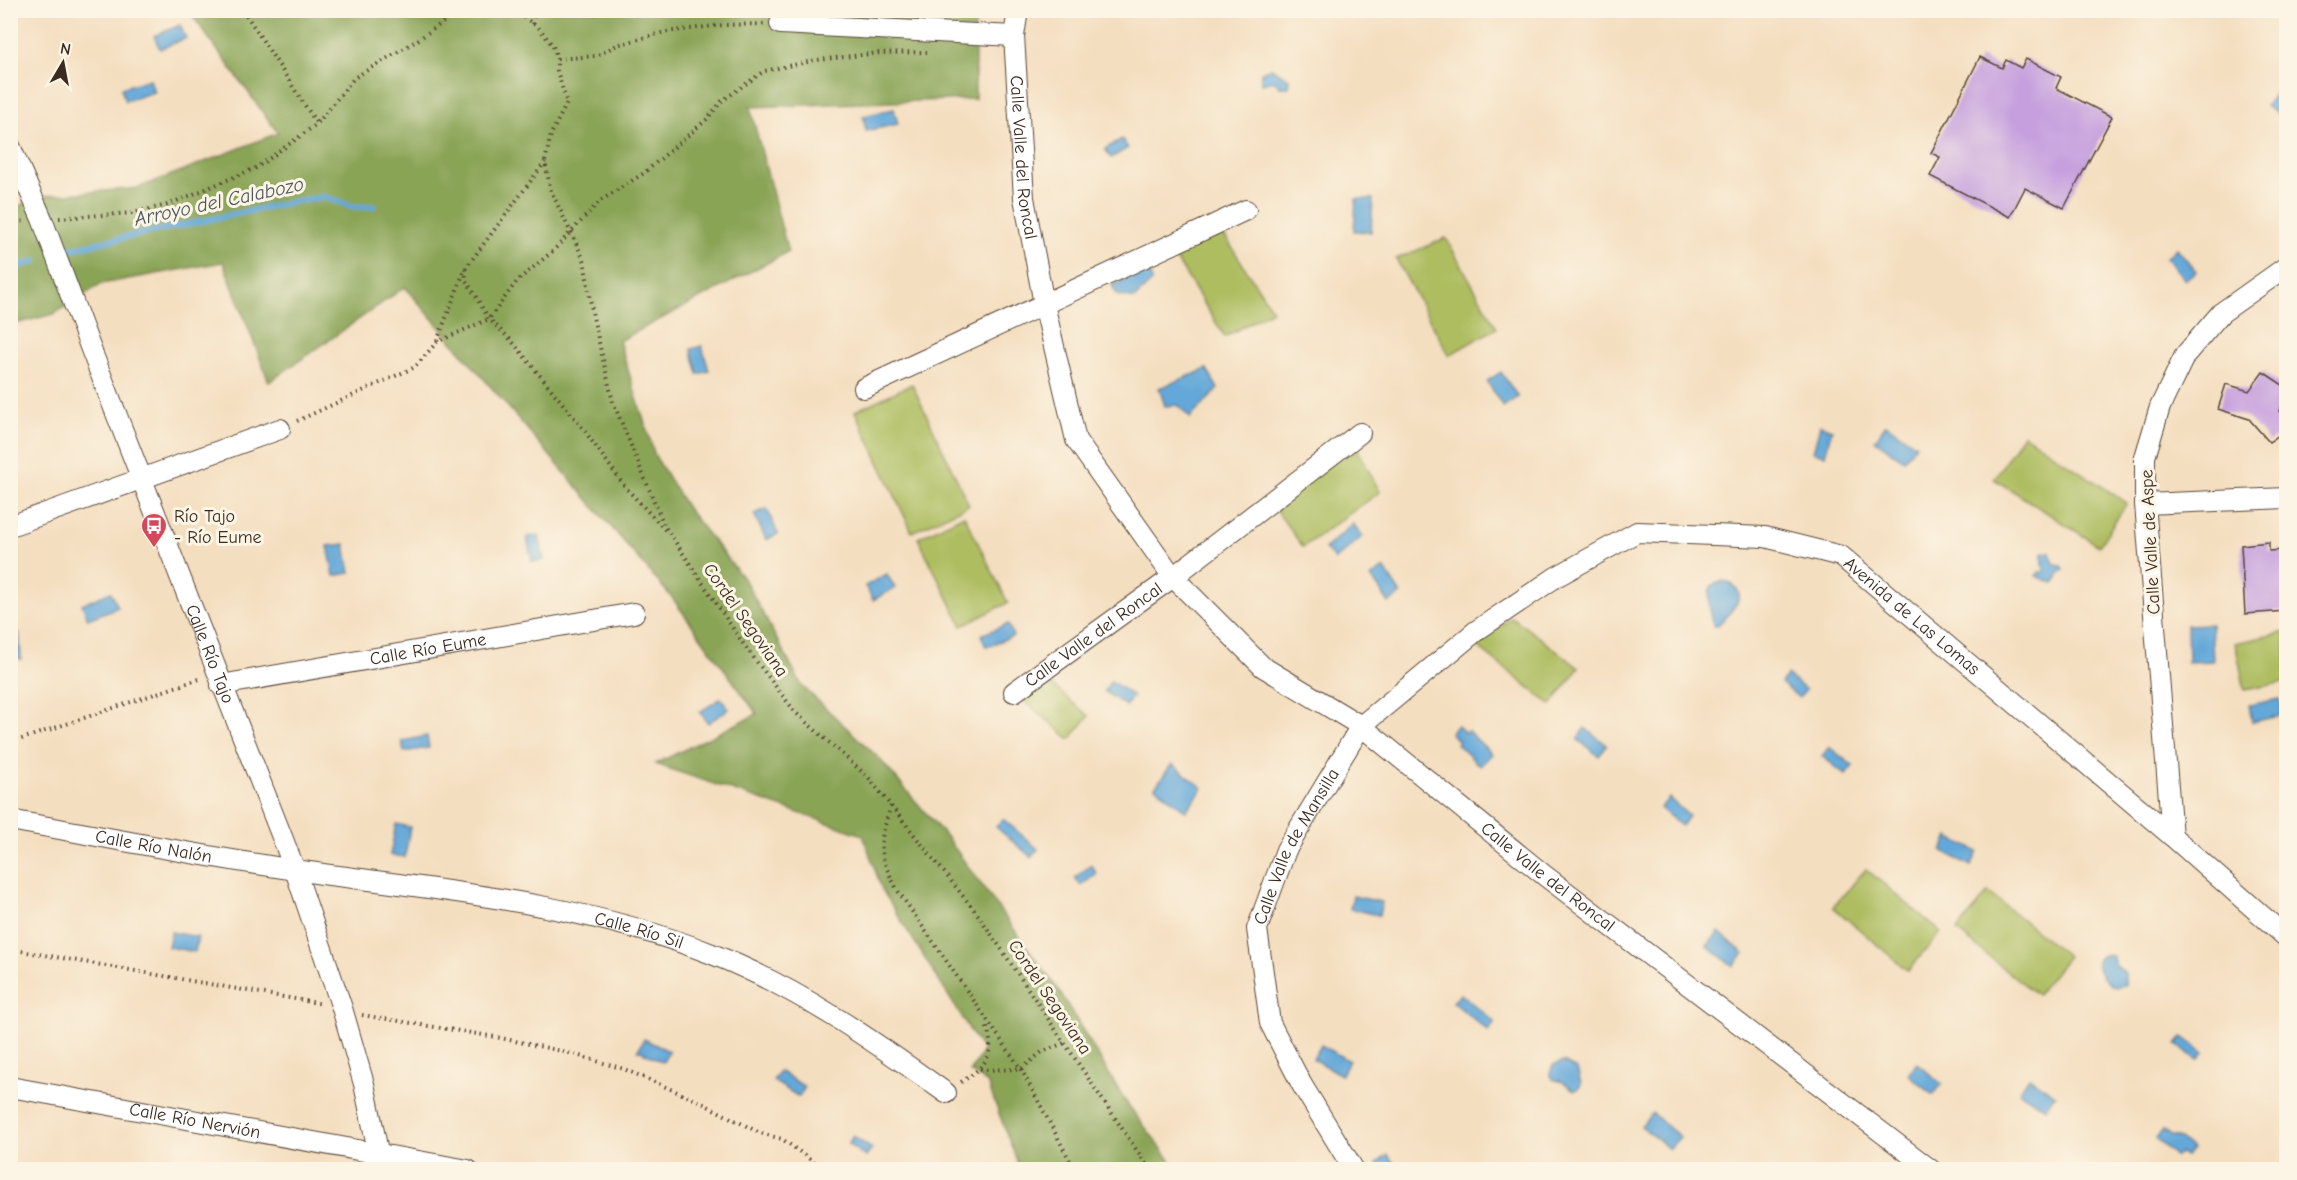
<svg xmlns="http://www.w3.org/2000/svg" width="2297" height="1180" font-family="'Comic Neue',sans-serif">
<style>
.green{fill:#adbd60;stroke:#74743f;stroke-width:1.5}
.forest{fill:#8aa456;stroke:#62673a;stroke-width:1.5}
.water{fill:#63a8d9;stroke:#4f697c;stroke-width:1.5}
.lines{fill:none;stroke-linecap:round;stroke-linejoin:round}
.stream{stroke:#63a8d9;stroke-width:6}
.building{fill:#c59fde}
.street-casing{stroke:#574536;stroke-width:22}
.path{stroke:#574536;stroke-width:4;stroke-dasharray:1.5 4.5;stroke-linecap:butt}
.street{stroke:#fff;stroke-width:20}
.labels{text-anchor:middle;stroke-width:6;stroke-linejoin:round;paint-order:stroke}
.street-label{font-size:18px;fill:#3b2a1e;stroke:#fcf5e5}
.poi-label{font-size:18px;fill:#3b2a1e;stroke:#fcf5e5;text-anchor:start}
.water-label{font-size:20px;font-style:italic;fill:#49565f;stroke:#fcf5e5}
</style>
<rect width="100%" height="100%" fill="#fcf5e5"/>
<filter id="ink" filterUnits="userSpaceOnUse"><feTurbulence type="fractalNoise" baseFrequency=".0167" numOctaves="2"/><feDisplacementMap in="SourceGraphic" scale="12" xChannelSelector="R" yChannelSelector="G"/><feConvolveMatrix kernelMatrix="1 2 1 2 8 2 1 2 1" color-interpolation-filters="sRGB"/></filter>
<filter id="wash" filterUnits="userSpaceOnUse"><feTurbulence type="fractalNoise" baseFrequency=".008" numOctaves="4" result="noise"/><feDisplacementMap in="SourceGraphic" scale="24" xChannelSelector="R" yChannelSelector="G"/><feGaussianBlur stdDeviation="1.35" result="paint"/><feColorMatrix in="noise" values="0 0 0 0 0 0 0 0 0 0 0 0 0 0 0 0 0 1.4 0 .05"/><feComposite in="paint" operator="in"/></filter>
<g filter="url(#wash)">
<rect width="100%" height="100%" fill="#f4dec0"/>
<g class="green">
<path d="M1219,227l53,83 -47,27 -54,-86z"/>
<path d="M1446,238l51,90 -48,27 -53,-96z"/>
<path d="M912,384l57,121 -57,27 -57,-121z"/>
<path d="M2023,434l104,69 -28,43 -105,-67z"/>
<path d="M1355,444l25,48 -77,55 -31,-42z"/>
<path d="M964,515l44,88 -46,23 -44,-88z"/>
<path d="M1512,617l67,51 -28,37 -76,-60z"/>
<path d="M2286,632v50l-41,8 -10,-47z"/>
<path d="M1043,678l46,38 -19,23 -46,-38z"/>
<path d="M1866,869l75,63 -33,39 -75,-64z"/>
<path d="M1988,892l80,64 -31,39 -80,-64z"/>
</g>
<path class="forest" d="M910,10l65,8v81l-225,8 38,145 -169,89 36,115 32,52 59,74 56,104 76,71 70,82 111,152 67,111 51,67h-157l-33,-87 -17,-10 13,-21 -101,-161 -19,-55 -208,-71 102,-50 -84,-115 -268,-312 -136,95 -46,-120 -122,22 -47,30 -43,11v-116l32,-13 95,-8 140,-55 -89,-122z"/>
<g class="water">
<path d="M180,25l6,13 -26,11 -6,-13z"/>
<path d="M1271,68l18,11v8h-10l-3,-6 -15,3v-11z"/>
<path d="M150,79l4,13 -29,9 -4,-13z"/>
<path d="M2284,81l2,2v18l-9,13 -11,-8z"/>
<path d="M894,109l4,15 -32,7 -3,-15z"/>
<path d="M1122,139l6,9 -17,10 -6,-9z"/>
<path d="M1356,199h17l-2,33 -17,-1z"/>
<path d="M2177,248l19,23 -11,9 -19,-23z"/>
<path d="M1149,270l3,12 -18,17 -17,-4 -5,-10z"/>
<path d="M702,346l7,25 -11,3 -7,-25z"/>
<path d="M1207,369l11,20 -28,29 -12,-13 -13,1 -6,-18z"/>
<path d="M1501,372l17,25 -15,10 -16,-26z"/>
<path d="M1886,424l30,21 -12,15 -29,-20z"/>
<path d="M1820,425l12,4 -7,26 -12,-3z"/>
<path d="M767,509l11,25 -12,6 -12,-26z"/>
<path d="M1353,524l10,12 -28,24 -10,-12z"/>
<path d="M539,535l5,25 -12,2 -5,-25z"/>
<path d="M345,544l5,29 -16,3 -6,-30z"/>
<path d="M2044,552l6,1 5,12 7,1 2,4 -5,3 -1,5 -4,5 -18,-7 3,-4h5l-2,-17z"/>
<path d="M1384,568l17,26 -12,9 -18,-26z"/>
<path d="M887,574l8,14 -22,12 -8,-14z"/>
<path d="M1723,581c6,1 9,2 13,7 11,11 -10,28 -18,37l-4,1c-4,-13 -7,-27 -3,-40z"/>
<path d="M111,592l7,15 -30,12 -6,-15z"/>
<path d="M1008,624l5,12 -27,11 -5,-12z"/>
<path d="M2211,624l2,37 -25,1 -1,-37z"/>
<path d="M10,632h9l2,27h-10z"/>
<path d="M1787,675l19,15 -7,8 -18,-15z"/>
<path d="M1111,681l22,15 -7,10 -22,-15z"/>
<path d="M721,698l8,11 -21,14 -8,-11z"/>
<path d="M2279,699l4,16 -31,7 -3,-17z"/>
<path d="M1457,725l8,8 3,-2 24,23 -12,12 -23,-22 2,-3 -9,-8z"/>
<path d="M1585,728l22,17 -8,11 -22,-17z"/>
<path d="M427,736l2,12 -25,4 -2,-11z"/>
<path d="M1829,747l24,19 -7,9 -24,-19z"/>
<path d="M1172,764l31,24 -17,23 -31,-24z"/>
<path d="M1669,798l20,18 -8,10 -21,-18z"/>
<path d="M1003,819l35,30 -7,8 -35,-30z"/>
<path d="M396,824l14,3 -5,30 -15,-2z"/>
<path d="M1949,837l29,15 -7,14 -29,-15z"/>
<path d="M1091,865l6,8 -16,13 -6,-8z"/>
<path d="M1353,896l29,6 -3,13 -29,-6z"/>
<path d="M171,932l27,5 -3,15 -27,-5z"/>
<path d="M1719,932l25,21 -11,13 -26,-20z"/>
<path d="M2105,955l7,1 3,8 10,10v11l-10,2c-10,-5 -18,-15 -18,-26l4,-5z"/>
<path d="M1461,994l34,28 -7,9 -35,-29z"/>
<path d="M2183,1037l21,16 -6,7 -21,-15z"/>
<path d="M644,1039l25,12 -6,11 -25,-12z"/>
<path d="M1321,1045l28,16 -8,14 -28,-16z"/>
<path d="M1563,1062l14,7 4,15 -2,5 -5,1 -11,-8 -10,-3 -3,-6 3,-8z"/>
<path d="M1917,1063l25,21 -9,11 -25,-21z"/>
<path d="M779,1071l26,16 -6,10 -26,-16z"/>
<path d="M2029,1077l26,18 -10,13 -26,-16z"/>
<path d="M1652,1113l28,24 -11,12 -28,-23z"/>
<path d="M2163,1130l6,6 11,3 12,10 -7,7 -5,-3 -5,3 -19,-17z"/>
<path d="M853,1136l19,13 -6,8 -18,-13z"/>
<path d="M1388,1155l10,14h-16l-5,-6z"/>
</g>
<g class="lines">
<g class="stream">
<path d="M70,249l227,-48 28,-4 30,10 19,-1"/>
<path d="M10,269l25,-8"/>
</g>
</g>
<g id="blocks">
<g class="building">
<path d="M1980,57l22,11 4,-8 15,8 5,-9 35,18 -5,11 56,29 -48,91 -39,-20 -15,29 -80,-41 10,-19 -9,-4z"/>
<path d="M2263,372l23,15v11l-7,13 7,9v10l-17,12 -20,-23 -31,-10 8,-25 23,7z"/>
<path d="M2269,542v9l17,-1v61l-41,3 -4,-69z"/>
</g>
</g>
</g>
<g filter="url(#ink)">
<use href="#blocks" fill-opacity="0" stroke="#574536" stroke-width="1.5"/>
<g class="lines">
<defs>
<g id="street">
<path id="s1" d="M1018,10l-4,26 10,162 20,106 32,136 97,137 90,90 98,59 183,149 387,295"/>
<path d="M780,24l234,12"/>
<path id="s2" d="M10,146l32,73 50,133 203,518 47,138 22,76 18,86"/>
<path d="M864,388l382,-178"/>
<path d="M2145,504l141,-6"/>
<path d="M10,526l270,-97"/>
<path id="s3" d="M221,685l413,-72"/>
<path id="s4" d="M1014,692l159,-115 187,-144"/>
<path id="s5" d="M10,820c100,18 199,38 299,52 135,19 275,31 403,82 86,34 159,85 234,139"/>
<path d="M2172,836l-27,-332v-47l15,-50 25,-52 36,-42 65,-46"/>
<path id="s6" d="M10,1087l458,83"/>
<path id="s7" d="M1354,1170l-52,-85 -32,-62 -13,-94 29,-79 75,-124 115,-95 80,-54 81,-45 128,5 76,19 331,280 114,101"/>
</g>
</defs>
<use href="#street" class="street-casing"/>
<g class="path">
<path d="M243,10l74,114"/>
<path d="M514,10l25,18 14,18 4,13v12l10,32 -16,31 -6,28 6,29 33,69 9,57 20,85 51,123 80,120 52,68 72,64 111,139 171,254"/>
<path d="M533,24l1,-14"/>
<path d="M557,59l39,-3 21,-11 48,-13 58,-7 41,-1"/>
<path d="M59,218l73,-5 35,-8 89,-37 61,-44 37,-46 62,-37 39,-27 12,-4"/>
<path d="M10,222l15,-1"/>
<path d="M465,269l1,11 23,39 22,21 70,86 45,62 40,43"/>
<path d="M437,341l28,-72 80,-107"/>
<path d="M297,421l118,-54 22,-25 52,-23 28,-38 36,-30 47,-50 44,-28 62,-53 16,-19 42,-30 53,-11 62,-7 48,-1"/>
<path d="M10,743l192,-65"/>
<path d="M891,806c-14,41 -13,47 7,85l123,178 54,101"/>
<path d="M10,949l313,55"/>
<path d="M362,1015l134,22 70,15 58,17 74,32 62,32 22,6 43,31"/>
<path d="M980,1070l41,-1 21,-17 22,-9"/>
<path d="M961,1082c25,-16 37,-29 24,-59"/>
</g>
<use href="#street" class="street"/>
</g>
</g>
<defs>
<symbol id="bus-pin" viewBox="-11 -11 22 30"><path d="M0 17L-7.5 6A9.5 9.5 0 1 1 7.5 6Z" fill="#d1495b" stroke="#fcf5e5"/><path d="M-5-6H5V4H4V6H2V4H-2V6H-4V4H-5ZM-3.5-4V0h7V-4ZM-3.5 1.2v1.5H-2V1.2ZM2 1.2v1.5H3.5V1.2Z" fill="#fff"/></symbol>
</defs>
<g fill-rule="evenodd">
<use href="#bus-pin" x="139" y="511" width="30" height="40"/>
</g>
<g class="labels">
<g class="street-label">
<text dy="6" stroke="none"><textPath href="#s1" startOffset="148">Calle Valle del Roncal</textPath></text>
<text transform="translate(2150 542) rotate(-93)" y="6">Calle Valle de Aspe</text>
<text dy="6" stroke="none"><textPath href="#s7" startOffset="1131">Avenida de Las Lomas</textPath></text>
<text transform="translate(746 620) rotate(55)" y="6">Cordel Segoviana</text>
<text dy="6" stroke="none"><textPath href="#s4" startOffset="98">Calle Valle del Roncal</textPath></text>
<text dy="6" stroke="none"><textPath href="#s3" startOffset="210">Calle Río Eume</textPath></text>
<text dy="6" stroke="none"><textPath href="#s2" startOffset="546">Calle Río Tajo</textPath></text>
<text dy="6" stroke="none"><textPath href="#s5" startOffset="146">Calle Río Nalón</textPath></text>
<text dy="6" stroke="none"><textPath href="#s7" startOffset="356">Calle Valle de Mansilla</textPath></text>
<text dy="6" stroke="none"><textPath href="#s1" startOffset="1086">Calle Valle del Roncal</textPath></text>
<text dy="6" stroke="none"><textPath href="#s5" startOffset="639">Calle Río Sil</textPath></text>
<text transform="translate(1050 997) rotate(56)" y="6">Cordel Segoviana</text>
<text dy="6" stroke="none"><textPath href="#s6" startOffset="188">Calle Río Nervión</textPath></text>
</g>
<g class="poi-label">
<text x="174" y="522">Río Tajo<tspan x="174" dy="21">- Río Eume</tspan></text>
</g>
<g class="water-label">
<text transform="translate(219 201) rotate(-12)" y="7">Arroyo del Calabozo</text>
</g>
</g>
<rect width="2297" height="1180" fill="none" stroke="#fcf5e5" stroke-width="36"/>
<g transform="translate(63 63) rotate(10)" stroke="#fcf5e5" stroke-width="4.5" paint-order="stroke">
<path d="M0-4.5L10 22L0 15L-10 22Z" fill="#3b2a1e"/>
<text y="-9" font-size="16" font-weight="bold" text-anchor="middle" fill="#3b2a1e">N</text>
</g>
</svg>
